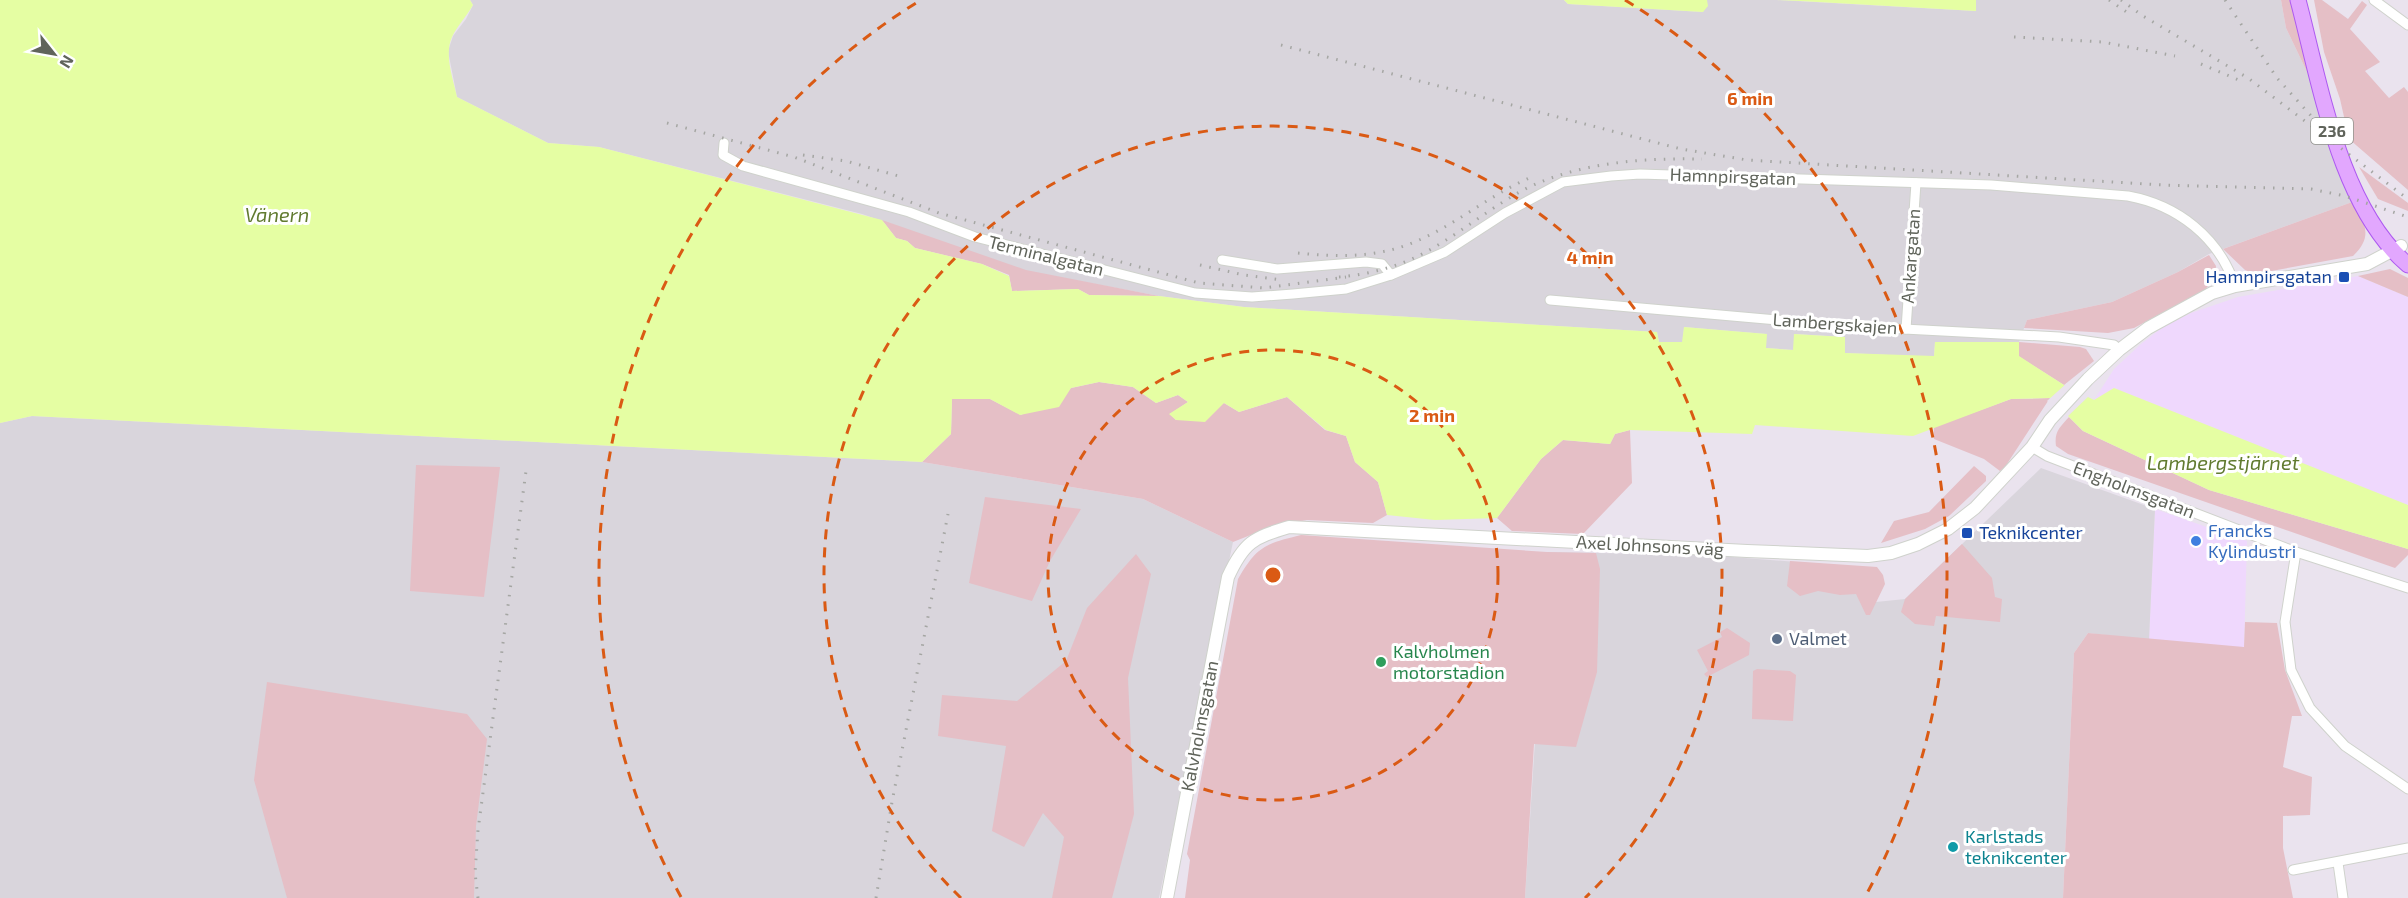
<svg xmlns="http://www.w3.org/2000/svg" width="2408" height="898" font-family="'Exo 2',sans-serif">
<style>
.commercial{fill:#efd8fd}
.industrial{fill:#d9d5dc}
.green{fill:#e5bfc6}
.water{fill:#e5fea3}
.pier{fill:#eae3ee}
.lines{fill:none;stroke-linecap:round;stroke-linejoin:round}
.minor-casing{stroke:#cfd2cc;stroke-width:11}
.tertiary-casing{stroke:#cfd2cc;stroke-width:14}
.primary-casing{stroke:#ad5af0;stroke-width:17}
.minor{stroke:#fff;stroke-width:9}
.tertiary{stroke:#fff;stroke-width:12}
.primary{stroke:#e2a7fe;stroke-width:15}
.rail{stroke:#a5a6a3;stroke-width:3;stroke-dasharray:1.5 8;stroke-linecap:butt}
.ring{fill:none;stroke:#da5a14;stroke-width:3;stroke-dasharray:10 8}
.transit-dot{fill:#1a4fb4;stroke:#fff;stroke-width:2}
.shop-dot{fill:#3f7fe0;stroke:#fff;stroke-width:2}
.service-dot{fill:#5c6f8a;stroke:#fff;stroke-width:2}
.leisure-dot{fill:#2e9e5b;stroke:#fff;stroke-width:2}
.culture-dot{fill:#0f9aa8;stroke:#fff;stroke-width:2}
.labels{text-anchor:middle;stroke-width:6;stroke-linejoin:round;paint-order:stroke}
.shield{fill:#fff;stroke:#90928c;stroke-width:1.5}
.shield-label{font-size:16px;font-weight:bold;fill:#60645b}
.street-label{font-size:18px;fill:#60645b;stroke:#fff}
.transit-label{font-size:18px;fill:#164399;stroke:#fff;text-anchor:end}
.shop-label{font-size:18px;fill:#366cbe;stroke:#fff;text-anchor:start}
.service-label{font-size:18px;fill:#4e5e75;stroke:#fff;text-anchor:start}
.leisure-label{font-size:18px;fill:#27864d;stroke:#fff;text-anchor:start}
.culture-label{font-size:18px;fill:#0d838f;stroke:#fff;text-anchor:start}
.water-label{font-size:20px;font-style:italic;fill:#617b30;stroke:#fff}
.centre{fill:#da5a14;stroke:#fff;stroke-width:3}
.ring-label{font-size:18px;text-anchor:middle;font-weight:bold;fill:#da5a14;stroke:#fff;stroke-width:6;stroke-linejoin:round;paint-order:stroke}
</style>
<rect width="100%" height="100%" fill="#eae3ee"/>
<g class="commercial">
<path d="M2358,276l50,21v208l-294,-117 -20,12 20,-31 27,-25 22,-17 28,-14 47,-16z"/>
<path d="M2155,509l92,32 -3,107 -95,-8z"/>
</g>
<g class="industrial">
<path d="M470,0h1094l4,4 135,8 4,-12h70l199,11v-11h305l5,28 33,69 36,104 -146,53 -31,18 -66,30 -85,18 -8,22h-84l-1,15 -89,-4v-16l-51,-3v16l-29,-2 1,-14 -82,-7 -1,15h-24l-2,-10 -413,-25 -85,-11 -133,-25 -164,-57 -263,-67 -51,-4 -91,-46 -9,-46 5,-15 13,-17 7,-14z"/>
<path d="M32,416l890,46 221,37 90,43 -74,356h-1159v-475z"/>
<path d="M2041,468l114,41 -6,131 -61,-7 -14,20 -11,245h-538l22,-346 158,3 170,13 1,34 29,-3z"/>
</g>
<g class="green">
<path d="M2281,0h12l26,97 -33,-69z"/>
<path d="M2314,0h8l26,19 14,-18 5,4 -17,24 30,33 -15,9 24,27 15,-11 4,5v98l-59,-51 -9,-40 -16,-47z"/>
<path d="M2359,167l49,36v8l-30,-12z"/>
<path d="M2355,201c9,23 19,35 -2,55l-98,18 -10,-4 -22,-21z"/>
<path d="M882,220l144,50 133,26 -70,-1 -11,-6 -66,2 -3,-16 -27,-11 -67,-16 -8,-7 -11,-3z"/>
<path d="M2209,255l7,11 -1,10 -10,14 -71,38 -26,5 -84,-5 3,-8 85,-18 66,-30z"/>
<path d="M2390,269l18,9v19l-50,-21z"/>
<path d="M2019,342l61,5 6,2 8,12 -30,24 -46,-29z"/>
<path d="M1099,382l34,5 23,16 22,-8 10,7 -18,12 6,6 48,-17 15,9 48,-15 38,33 21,6 9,26 23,20 9,33 -14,8 -66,-3 -34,6 -40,16 -90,-43 -221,-37 29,-28 1,-35h38l31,16 50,-27z"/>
<path d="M2050,398l-45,69 -5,4 -16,-12 -50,-20v-12l77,-28z"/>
<path d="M2069,417l14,14 126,59 199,59v6l-13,13 -327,-114 -12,-8c-2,-14 4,-19 13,-29z"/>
<path d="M1630,430l2,53 -49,51 -71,-3 -15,-13 44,-59 22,-19 47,4 5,-10z"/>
<path d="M416,465l84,2 -16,130 -74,-6z"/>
<path d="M1974,466l12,10v5l-37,35 -24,13 -44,14 13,-22 35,-9z"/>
<path d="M985,497l96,12 -31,52 -18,40 -63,-18z"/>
<path d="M1301,535l246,17 49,1 4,16 -3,103 -21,75 -42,-3 -9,154h-340l5,-38 -3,-6 51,-275c19,-33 27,-35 63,-44z"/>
<path d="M1962,544l30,34 3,19 7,2 -2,23 -64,-6 -2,10 -19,-2 -14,-12 4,-13z"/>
<path d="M1136,554l15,20 -23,104 6,136 -22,84h-60l12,-61 -21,-24 -19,34 -32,-16 14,-85 -68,-10 4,-41 75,6 49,-40 21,-53z"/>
<path d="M1790,561l87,6 6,8 2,9 -15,31h-4l-10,-21 -16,1 -22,-4 -18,5 -13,-10z"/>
<path d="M2245,622l32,1 8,47 17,46h-10l-9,51 29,10 -2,38 -27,1v32l10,50h-230l11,-245 14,-20 156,14z"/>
<path d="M1727,628l23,15 -1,12 -42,22 -3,-3 4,-3 -11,-21 25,-13 -2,-5z"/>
<path d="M1757,669l33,2 6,4 -3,46 -41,-2 1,-48z"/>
<path d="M267,682l200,32 20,25 -11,87 -2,72h-187l-33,-118z"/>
</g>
<g class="water">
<path d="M0,0h470l3,5c-6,11 -16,21 -21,32 -8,18 1,41 5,60l91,46 51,4 283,73 14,18 11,3 8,7 67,16 27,12 3,15 66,-2 11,6 70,1 85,11 413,25 2,10h23l2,-15 83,7 -1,14 27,2 1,-16 51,3v16l89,3 1,-14h84v14l45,29 30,15 20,-12 294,117v44l-199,-59 -126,-59 -33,-33 -39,1 -98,37 -158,-11 -3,9 -122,-4 -15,4 -5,10 -47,-4 -22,19 -44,59 -62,2 -48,-5 -9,-33 -23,-20 -9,-26 -20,-6 -39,-33 -48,15 -15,-9 -19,19 -29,-2 -7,-6 19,-12 -10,-7 -22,8 -23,-16 -34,-5 -28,6 -12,19 -39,8 -30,-16h-38l-1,35 -29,28 -890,-46 -32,7z"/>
<path d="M1564,0h143l1,6 -5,6 -135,-8z"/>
<path d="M1777,0h199v11l-176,-10z"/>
</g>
<path class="pier" d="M2067,383l23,12 -24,23 -19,-17z"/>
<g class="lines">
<defs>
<g id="minor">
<path d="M2374,0l34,25"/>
<path d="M724,143l-1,12 20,11 166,46 66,25 220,56 57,4 41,-3 53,-5 45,-14"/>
<path d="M1222,260l55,9 89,-7 16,2 9,11 54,-23 60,-39 58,-31 48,-6 29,-2 351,11 137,11c49,9 91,41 107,90"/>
<path d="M1550,300l296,26 213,11 55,8 5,5"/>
<path d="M1906,329l10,-146"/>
<path d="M2032,447l15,9 249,96 112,36"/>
<path d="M2296,552l-11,70 6,48 19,38 35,38 63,43"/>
<path d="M2338,863l5,35"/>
<path d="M2293,870l115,-22"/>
</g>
<path id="tertiary" d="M1167,898l61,-321c16,-35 25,-39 61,-50l458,24 121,5 23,-3 27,-9 30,-15 27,-21 57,-61 18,-27 38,-41 31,-29 29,-22 64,-35 23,-7 132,-22 34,-18"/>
<path id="primary" d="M2298,0c22,83 42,208 110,265"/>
</defs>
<use href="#minor" class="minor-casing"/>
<use href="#tertiary" class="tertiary-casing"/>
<use href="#primary" class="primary-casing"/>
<use href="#minor" class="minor"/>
<use href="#tertiary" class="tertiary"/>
<use href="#primary" class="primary"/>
<g class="rail">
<path d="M2109,0l19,13"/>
<path d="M2121,0l22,16 105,62 160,121"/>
<path d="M2225,0l52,78 36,40"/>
<path d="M2014,37l89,5 72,14"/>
<path d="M1281,45l400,104 66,11 416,25 148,4 34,7 63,21"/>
<path d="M2201,64l40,17"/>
<path d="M667,123l127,34 145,56 260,70 65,5 82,-11"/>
<path d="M803,155l43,6 56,16"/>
<path d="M1298,253c39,4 77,5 114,-10 43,-17 78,-49 122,-67"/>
<path d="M1200,265l44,10 38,5"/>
<path d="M1339,277c35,-3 69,-13 99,-32 30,-18 58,-41 89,-57 54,-26 116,-30 175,-29"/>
<path d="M478,898l-3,-25 3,-43 48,-359"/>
<path d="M876,898l16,-96 56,-288"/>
</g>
</g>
<g class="ring">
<circle cx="1273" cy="575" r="225"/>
<path d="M961 898A449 449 0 1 1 1585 898"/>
<path d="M681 897A674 674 0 0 1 921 0M1625 0A674 674 0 0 1 1865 897"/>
</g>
<g class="transit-dot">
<rect x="2338" y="271" width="12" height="12" rx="3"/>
<rect x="1961" y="527" width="12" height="12" rx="3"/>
</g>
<circle class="shop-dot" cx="2196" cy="541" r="6"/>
<circle class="service-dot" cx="1777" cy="639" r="6"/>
<circle class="leisure-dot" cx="1381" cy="662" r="6"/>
<circle class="culture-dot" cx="1953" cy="847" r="6"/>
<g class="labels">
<rect class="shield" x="2311" y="118" width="42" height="26" rx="4.5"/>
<g class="shield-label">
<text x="2332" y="137">236</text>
</g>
<g class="street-label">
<text transform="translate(1733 177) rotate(2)" y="6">Hamnpirsgatan</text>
<text transform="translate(1046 256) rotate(14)" y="6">Terminalgatan</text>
<text transform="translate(1911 256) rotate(-86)" y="6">Ankargatan</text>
<text transform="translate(1835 324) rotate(4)" y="6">Lambergskajen</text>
<text transform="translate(2134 490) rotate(21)" y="6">Engholmsgatan</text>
<text transform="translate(1650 546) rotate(3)" y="6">Axel Johnsons väg</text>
<text transform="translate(1200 726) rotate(-79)" y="6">Kalvholmsgatan</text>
</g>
<g class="transit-label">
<text x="2332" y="283">Hamnpirsgatan</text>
<text x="1979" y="539" text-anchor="start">Teknikcenter</text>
</g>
<g class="shop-label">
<text x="2208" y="537">Francks<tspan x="2208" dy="21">Kylindustri</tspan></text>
</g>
<g class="service-label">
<text x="1789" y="645">Valmet</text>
</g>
<g class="leisure-label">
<text x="1393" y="658">Kalvholmen<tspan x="1393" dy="21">motorstadion</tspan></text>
</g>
<g class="culture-label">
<text x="1965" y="843">Karlstads<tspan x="1965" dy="21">teknikcenter</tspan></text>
</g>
<g class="water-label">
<text x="277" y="222">Vänern</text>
<text x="2223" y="470">Lambergstjärnet</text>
</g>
</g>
<circle cx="1273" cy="575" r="9" class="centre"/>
<g class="ring-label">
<text x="1750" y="105">6 min</text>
<text x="1590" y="264">4 min</text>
<text x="1432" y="422">2 min</text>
</g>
<g transform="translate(54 54) rotate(121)" stroke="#ffffff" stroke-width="4.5" paint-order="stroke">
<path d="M0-4.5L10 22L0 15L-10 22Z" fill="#60645b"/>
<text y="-9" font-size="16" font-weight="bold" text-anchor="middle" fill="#60645b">N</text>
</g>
</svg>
